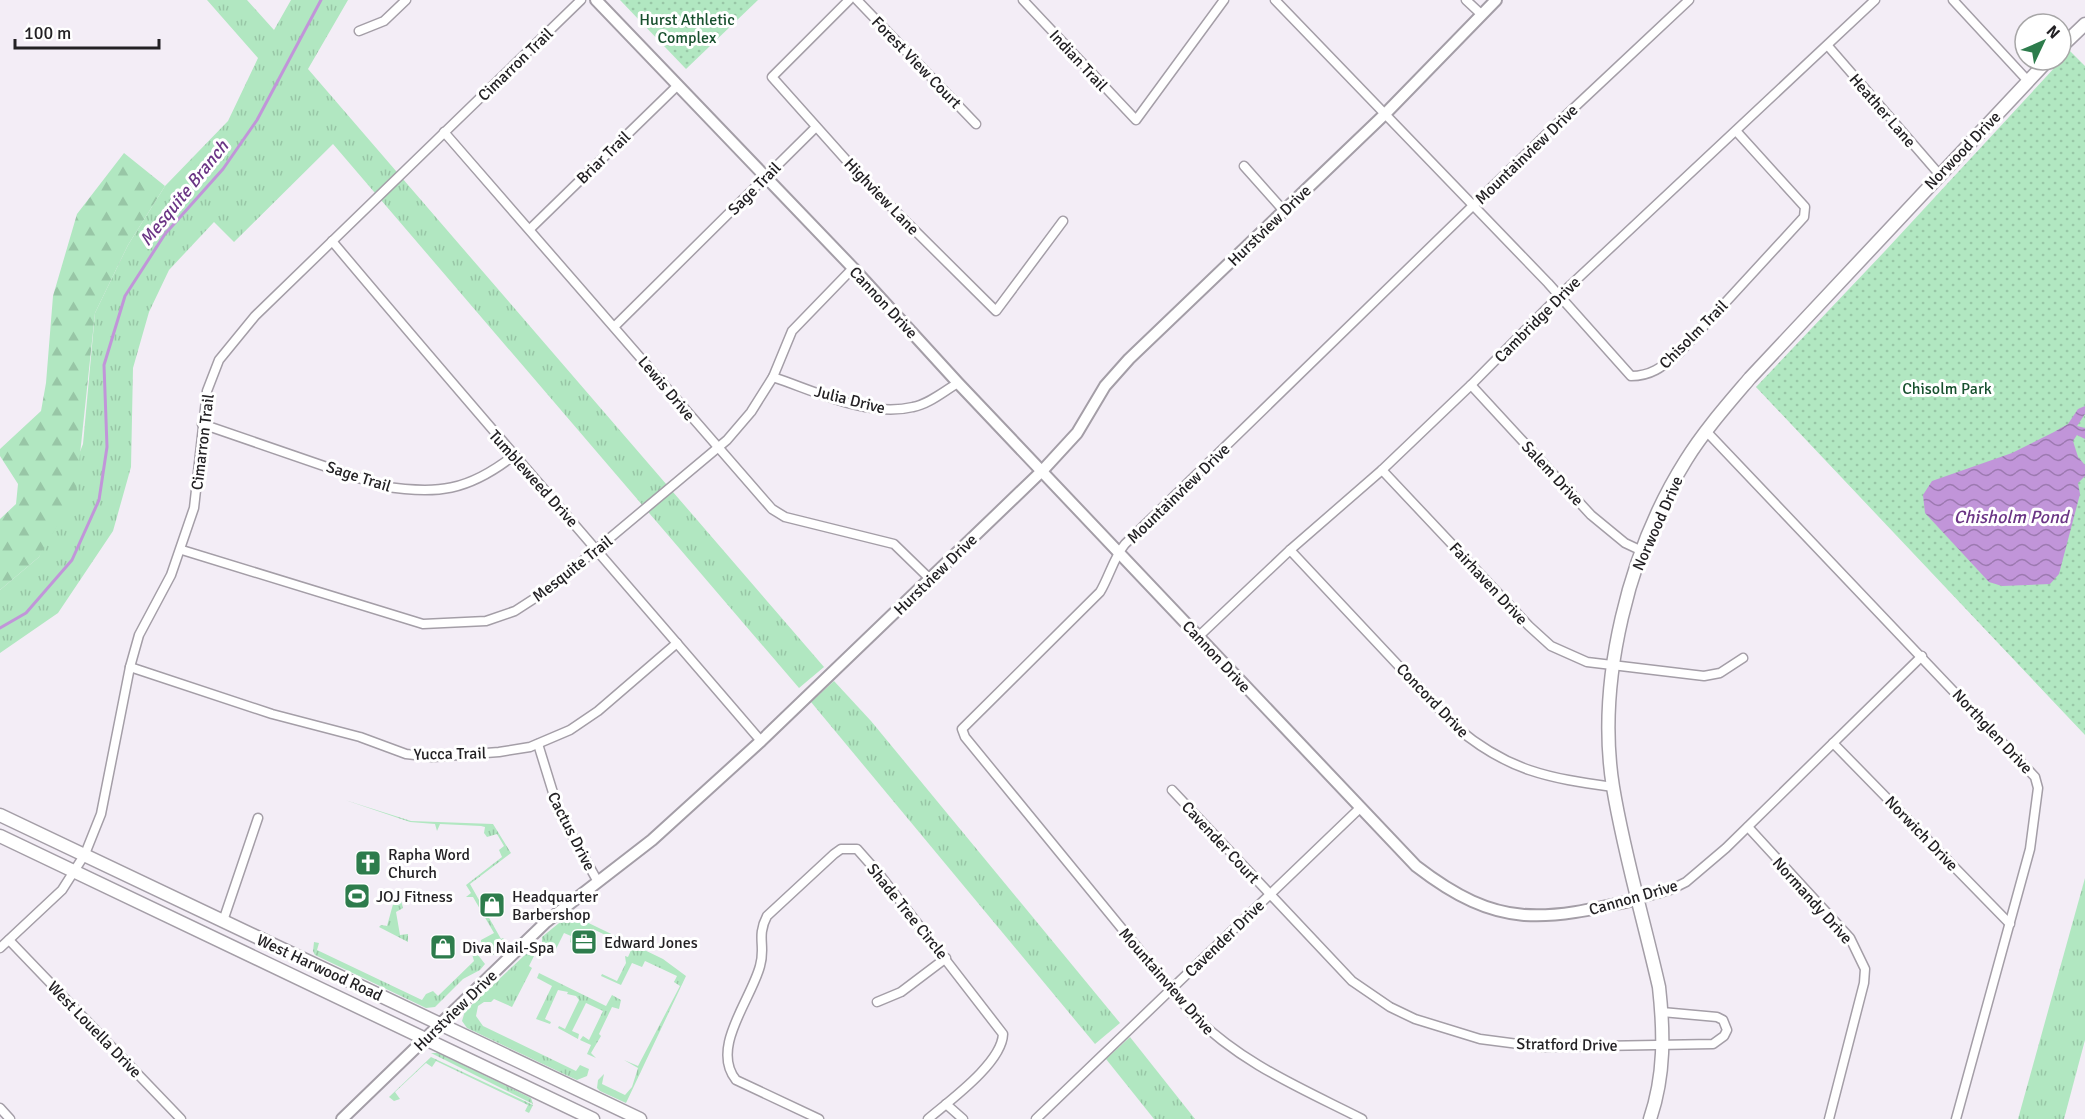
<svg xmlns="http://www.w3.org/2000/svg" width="2085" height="1119" font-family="Signika,sans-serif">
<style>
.grass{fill:url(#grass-tufts)}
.forest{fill:url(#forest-firs)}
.park{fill:url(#park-dots)}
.water{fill:url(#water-waves)}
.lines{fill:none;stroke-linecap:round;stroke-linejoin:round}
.stream{stroke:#c195d9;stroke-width:3}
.minor-casing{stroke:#a49ea7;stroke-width:11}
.tertiary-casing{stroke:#a49ea7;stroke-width:14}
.secondary-casing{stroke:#a49ea7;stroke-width:15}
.minor{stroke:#fff;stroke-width:8}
.tertiary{stroke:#fff;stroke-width:10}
.secondary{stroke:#fff;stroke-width:12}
.labels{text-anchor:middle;stroke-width:6;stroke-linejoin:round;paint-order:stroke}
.park-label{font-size:16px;fill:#18502e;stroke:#fff}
.street-label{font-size:16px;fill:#232124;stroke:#fff}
.poi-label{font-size:16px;fill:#232124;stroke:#fff;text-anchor:start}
.water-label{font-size:18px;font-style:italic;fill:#6b3585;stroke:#fff}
</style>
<defs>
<pattern id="grass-tufts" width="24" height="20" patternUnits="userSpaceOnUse" patternTransform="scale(1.5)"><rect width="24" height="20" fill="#b1e7c1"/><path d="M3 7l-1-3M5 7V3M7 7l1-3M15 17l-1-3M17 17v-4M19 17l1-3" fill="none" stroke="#98c6a6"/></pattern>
<pattern id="forest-firs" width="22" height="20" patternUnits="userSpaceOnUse" patternTransform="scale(1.5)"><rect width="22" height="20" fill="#b1e7c1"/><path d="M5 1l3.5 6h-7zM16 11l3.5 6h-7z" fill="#98c6a6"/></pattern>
<pattern id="park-dots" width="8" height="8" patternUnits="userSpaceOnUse" patternTransform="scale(1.5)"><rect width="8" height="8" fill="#b1e7c1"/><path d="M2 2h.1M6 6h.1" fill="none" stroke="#98c6a6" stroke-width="1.8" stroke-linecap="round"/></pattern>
<pattern id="water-waves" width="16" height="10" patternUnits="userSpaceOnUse" patternTransform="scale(1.5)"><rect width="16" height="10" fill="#c195d9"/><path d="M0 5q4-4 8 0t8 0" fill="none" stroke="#9c79b0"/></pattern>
</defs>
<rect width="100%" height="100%" fill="#f3edf6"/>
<g class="grass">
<path d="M207,0h40l27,30 17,-30h57l-40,69 516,598 -25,21 -466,-544 -99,98 -20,-20 -45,48 -20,42 -16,56 -2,99 -18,64 -55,82 -58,40v-63l39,-33 44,-113 12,-131 33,-68 37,-59 63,-65 30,-63z"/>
<path d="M834,681l37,40 249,302 -25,21 -284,-342z"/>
<path d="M345,800l66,21 82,3 18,29 -41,31 31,55 2,-1 3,4 -1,5 -12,8 -12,-11v-4l13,-7 -21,-36h-7l5,-4 -5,-8 36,-28 -3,-7 5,-4 -7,-12 -10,3 -3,-4 1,-6 -4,-1 -41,-2 -3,7 -2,-7 -25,-2z"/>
<path d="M2085,878v162l-21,79h-46z"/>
<path d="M391,890l8,3 4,15 -7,4 4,23 8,-1v8l-29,-15 2,-2 6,1 8,-29 -6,-3z"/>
<path d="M570,914l93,45 23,17 -60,127 -26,-12 -3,-3 1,-8 6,-6 -2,10 23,11 7,-8 6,-19 -14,-8 14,6 42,-80 -6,-4 3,-6 -32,-15 -3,6 -10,-4 -11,22 -20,-9 1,-2 15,7 9,-18 -1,-7 3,1 4,-9 -39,-19 -4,6 -10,-4 -6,13 -3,-2 1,-6 -7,-3 -10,20 -12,-6v-10z"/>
<path d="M314,942l5,1 -2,7 105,50 4,-6 7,-3 5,5 36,-35 -2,-7 6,1 7,9 -5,6 -17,9 -28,28 -9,1 -111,-53 -2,-4z"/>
<path d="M526,954l8,2 -5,10 3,2 -20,39 -18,-8 -3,3h-7l-6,4 -2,10 7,10 93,45 4,-6 9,4 -2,7 -10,4 -11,-5 -99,-47 -5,-7 3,-10z"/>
<path d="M539,973l67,33 6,-11 9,5 -2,9 -7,-2 -13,27 2,2 -10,17 5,5 -9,-4 4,-9 -11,-5 3,-4 6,4 14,-29 -17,-8 -14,28 7,3 -1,5 -20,-11 1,-2 6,3 14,-29 -3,-4 -9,-2 1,-2 -10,-2 -13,29 6,3 -1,2 -14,-5 16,-33 -15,-8z"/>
<path d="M1130,1037l65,82h-41l-48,-60z"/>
<path d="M431,1053h7l93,45 2,6z"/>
<path d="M431,1057l102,48 -4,8 -4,-2 3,-6 -92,-44 -4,6 -6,-4 -31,29 5,7 -6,2 -5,-4z"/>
</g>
<path class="forest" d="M124,153l41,33 -37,59 -33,68 -19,179 -37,65 -39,33v-71l16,-15 2,-20 -18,-28v-7l41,-38 5,-28 7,-87 24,-82z"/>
<g class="park">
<path d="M620,0h138l-72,69z"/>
<path d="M2070,51l15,15v669l-329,-348 129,-136z"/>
</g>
<path class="water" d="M2085,406v8l-8,12 8,2v11l-8,-4 -4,6 5,16 7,8v11l-7,7 2,11 -21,80 -9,10 -48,2 -13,-4 -64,-69 -2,-18 9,-14 80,-28 42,-21 14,-8 10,-15z"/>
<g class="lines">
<path class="stream" d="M0,628l26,-15 46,-53 27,-60 8,-53 -3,-82 21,-69 40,-62 58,-65 34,-49 64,-120"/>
<defs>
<g id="minor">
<path d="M849,0l-77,77 92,103 132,131 67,-90"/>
<path d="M857,0l119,124"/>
<path d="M1023,0l113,120 88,-120"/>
<path d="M1275,0l273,283 83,93c21,0 32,-10 48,-23l125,-136 1,-10 -68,-75"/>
<path d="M1466,0l15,14"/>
<path d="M1953,0l75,81"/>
<path d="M359,31l25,-10 22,-21"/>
<path d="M1828,46l111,128"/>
<path d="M444,132l328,377 13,8 109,27 36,35"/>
<path d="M1244,166l40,45"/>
<path d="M530,229l147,-143"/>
<path d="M332,241c141,168 286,333 429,500"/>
<path d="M615,326l201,-199"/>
<path d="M773,377c42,14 95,41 140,30 16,-3 31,-16 45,-24"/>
<path d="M1471,385l120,130 34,28 17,8"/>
<path d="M202,424l180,62c55,9 86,5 131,-30"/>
<path d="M1706,431l329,346 3,11 -8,61 -74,270"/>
<path d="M1382,470l147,156 22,20 36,16 117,14 16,-3 23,-15"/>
<path d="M182,550l241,74 63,-3 29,-10 34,-22 178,-149 24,-28 22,-35 19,-46 61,-63"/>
<path d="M1290,550l166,177c52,44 92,51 157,60"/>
<path d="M1198,637l92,-87 92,-80 89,-85 88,-89 316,-296"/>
<path d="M130,667l142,47 88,23 46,17 27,3 66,-5 31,-5 40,-17 28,-19 79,-68"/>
<path d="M1833,743l177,181"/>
<path d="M538,744l21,68 39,70"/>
<path d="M1172,790l180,191 38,26 25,12 65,20 62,8 171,-3 11,-8 3,-6 -4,-10 -6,-3 -55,-5"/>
<path d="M1748,827l102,111 15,31 -1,14 -35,136"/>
<path d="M1639,899l31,-9 16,-8 40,-34 196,-192"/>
<path d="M223,921l35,-103"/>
<path d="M9,940l172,179"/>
<path d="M0,948l62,-58 23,-36 16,-40 29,-147 9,-32 32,-60 23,-67 13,-117 12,-31 36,-44 326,-316"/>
<path d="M877,1002l24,-10 45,-34"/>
<path d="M946,1104l17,15"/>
<path d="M0,1108l10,11"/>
<path d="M819,1119l-83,-39c-26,-32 15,-80 24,-114 6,-20 -4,-29 7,-50l67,-62 7,-5h16l23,26 123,159c-1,29 -54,67 -75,85"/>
<path d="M1036,1119l324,-311"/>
<path d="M1362,1119c-63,-32 -120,-55 -171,-106l-226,-276 -3,-8 138,-137c9,-15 14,-35 25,-48l436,-424 128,-120"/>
</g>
<g id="tertiary">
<path d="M596,0l257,268 105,115 458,483c83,64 126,55 223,33"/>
<path d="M342,1119l204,-197 106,-82 109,-99 282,-271 34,-37 28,-47 24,-27 256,-245 111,-114"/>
</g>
<g id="secondary">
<path d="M2061,47l24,-23"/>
<path d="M0,815l640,304"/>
<path d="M0,836l593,283"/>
<path d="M1650,1119c15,-44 14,-87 9,-132 -15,-66 -35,-133 -46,-200 -17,-105 16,-237 73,-327 18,-29 41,-55 64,-82l298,-318"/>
</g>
</defs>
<use href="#minor" class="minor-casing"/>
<use href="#tertiary" class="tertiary-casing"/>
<use href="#secondary" class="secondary-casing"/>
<use href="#minor" class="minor"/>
<use href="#tertiary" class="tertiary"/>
<use href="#secondary" class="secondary"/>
</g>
<defs>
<symbol id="church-square" viewBox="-11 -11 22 22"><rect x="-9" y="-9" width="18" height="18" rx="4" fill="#2d7c4c" stroke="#fff"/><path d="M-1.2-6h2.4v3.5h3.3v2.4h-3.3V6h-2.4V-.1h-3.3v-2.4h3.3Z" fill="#fff"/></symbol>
<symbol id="stadium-square" viewBox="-11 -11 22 22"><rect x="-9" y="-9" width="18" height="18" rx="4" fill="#2d7c4c" stroke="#fff"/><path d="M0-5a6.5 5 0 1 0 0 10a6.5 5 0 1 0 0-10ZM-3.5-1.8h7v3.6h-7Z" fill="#fff"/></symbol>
<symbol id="shop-square" viewBox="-11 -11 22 22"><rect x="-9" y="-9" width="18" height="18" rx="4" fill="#2d7c4c" stroke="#fff"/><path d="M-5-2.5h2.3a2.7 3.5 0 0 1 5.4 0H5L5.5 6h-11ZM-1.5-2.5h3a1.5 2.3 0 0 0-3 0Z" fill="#fff"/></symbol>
<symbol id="office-square" viewBox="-11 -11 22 22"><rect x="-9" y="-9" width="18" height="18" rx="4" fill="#2d7c4c" stroke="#fff"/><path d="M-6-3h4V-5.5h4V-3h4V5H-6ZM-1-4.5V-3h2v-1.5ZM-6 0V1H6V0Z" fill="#fff"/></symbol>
</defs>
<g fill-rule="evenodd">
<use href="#church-square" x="353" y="848" width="30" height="30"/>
<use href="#stadium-square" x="342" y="881" width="30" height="30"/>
<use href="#shop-square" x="477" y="890" width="30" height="30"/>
<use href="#office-square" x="569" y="927" width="30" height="30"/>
<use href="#shop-square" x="428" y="932" width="30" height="30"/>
</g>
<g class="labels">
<g class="park-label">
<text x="687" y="25">Hurst Athletic<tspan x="687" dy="18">Complex</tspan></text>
<text x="1947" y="394">Chisolm Park</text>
</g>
<g class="street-label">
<text transform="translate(1079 60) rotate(47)" y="6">Indian Trail</text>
<text transform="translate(917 62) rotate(46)" y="6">Forest View Court</text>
<text transform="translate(515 64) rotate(-44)" y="6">Cimarron Trail</text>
<text transform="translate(1883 110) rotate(49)" y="6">Heather Lane</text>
<text transform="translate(1962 150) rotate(-46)" y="6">Norwood Drive</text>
<text transform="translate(1526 154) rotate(-44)" y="6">Mountainview Drive</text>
<text transform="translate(603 157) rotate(-44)" y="6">Briar Trail</text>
<text transform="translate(754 188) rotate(-45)" y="6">Sage Trail</text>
<text transform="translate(882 196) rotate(46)" y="6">Highview Lane</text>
<text transform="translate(1269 225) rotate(-44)" y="6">Hurstview Drive</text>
<text transform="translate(884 302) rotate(47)" y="6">Cannon Drive</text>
<text transform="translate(1537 319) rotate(-45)" y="6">Cambridge Drive</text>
<text transform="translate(1693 334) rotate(-45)" y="6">Chisolm Trail</text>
<text transform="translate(667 388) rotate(50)" y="6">Lewis Drive</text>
<text transform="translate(850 399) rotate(14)" y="6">Julia Drive</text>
<text transform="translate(202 442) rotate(-83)" y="6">Cimarron Trail</text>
<text transform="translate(1553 473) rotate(47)" y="6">Salem Drive</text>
<text transform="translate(359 476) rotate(18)" y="6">Sage Trail</text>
<text transform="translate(534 478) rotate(48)" y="6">Tumbleweed Drive</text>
<text transform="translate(1178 493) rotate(-44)" y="6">Mountainview Drive</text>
<text transform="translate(1657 523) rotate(-66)" y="6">Norwood Drive</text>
<text transform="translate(572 568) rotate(-38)" y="6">Mesquite Trail</text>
<text transform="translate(935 574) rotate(-44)" y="6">Hurstview Drive</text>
<text transform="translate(1489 583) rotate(47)" y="6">Fairhaven Drive</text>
<text transform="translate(1217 656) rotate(47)" y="6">Cannon Drive</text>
<text transform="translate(1433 700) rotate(46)" y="6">Concord Drive</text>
<text transform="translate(1993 731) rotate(47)" y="6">Northglen Drive</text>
<text transform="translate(450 753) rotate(-1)" y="6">Yucca Trail</text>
<text transform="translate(572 831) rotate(63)" y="6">Cactus Drive</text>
<text transform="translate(1922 833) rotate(46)" y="6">Norwich Drive</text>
<text transform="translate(1221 842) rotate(47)" y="6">Cavender Court</text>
<text transform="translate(1633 897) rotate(-16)" y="6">Cannon Drive</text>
<text transform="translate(1813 900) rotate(48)" y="6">Normandy Drive</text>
<text transform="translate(908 911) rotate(51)" y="6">Shade Tree Circle</text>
<text transform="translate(1224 938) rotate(-44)" y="6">Cavender Drive</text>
<text transform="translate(320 967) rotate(25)" y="6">West Harwood Road</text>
<text transform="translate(1167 981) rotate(49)" y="6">Mountainview Drive</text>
<text transform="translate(455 1010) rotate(-44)" y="6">Hurstview Drive</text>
<text transform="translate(95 1029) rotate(46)" y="6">West Louella Drive</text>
<text transform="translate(1567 1044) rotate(1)" y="6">Stratford Drive</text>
</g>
<g class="poi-label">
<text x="388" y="860">Rapha Word<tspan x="388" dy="18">Church</tspan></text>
<text x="376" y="902">JOJ Fitness</text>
<text x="512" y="902">Headquarter<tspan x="512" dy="18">Barbershop</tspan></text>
<text x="604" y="948">Edward Jones</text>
<text x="462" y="953">Diva Nail-Spa</text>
</g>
<g class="water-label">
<text transform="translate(184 193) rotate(-51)" y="6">Mesquite Branch</text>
<text x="2011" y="523">Chisholm Pond</text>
</g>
</g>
<g transform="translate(2043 42) rotate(46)"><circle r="28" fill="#ffffff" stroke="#a7a6a7" stroke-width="1.5"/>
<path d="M0-4.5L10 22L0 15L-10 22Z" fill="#2d7c4c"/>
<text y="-9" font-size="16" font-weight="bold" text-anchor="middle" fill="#232124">N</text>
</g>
<path d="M15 39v9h144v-9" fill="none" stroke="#232124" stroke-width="3"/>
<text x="24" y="39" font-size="18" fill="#232124" stroke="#ffffff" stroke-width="4.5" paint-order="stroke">100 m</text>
</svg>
